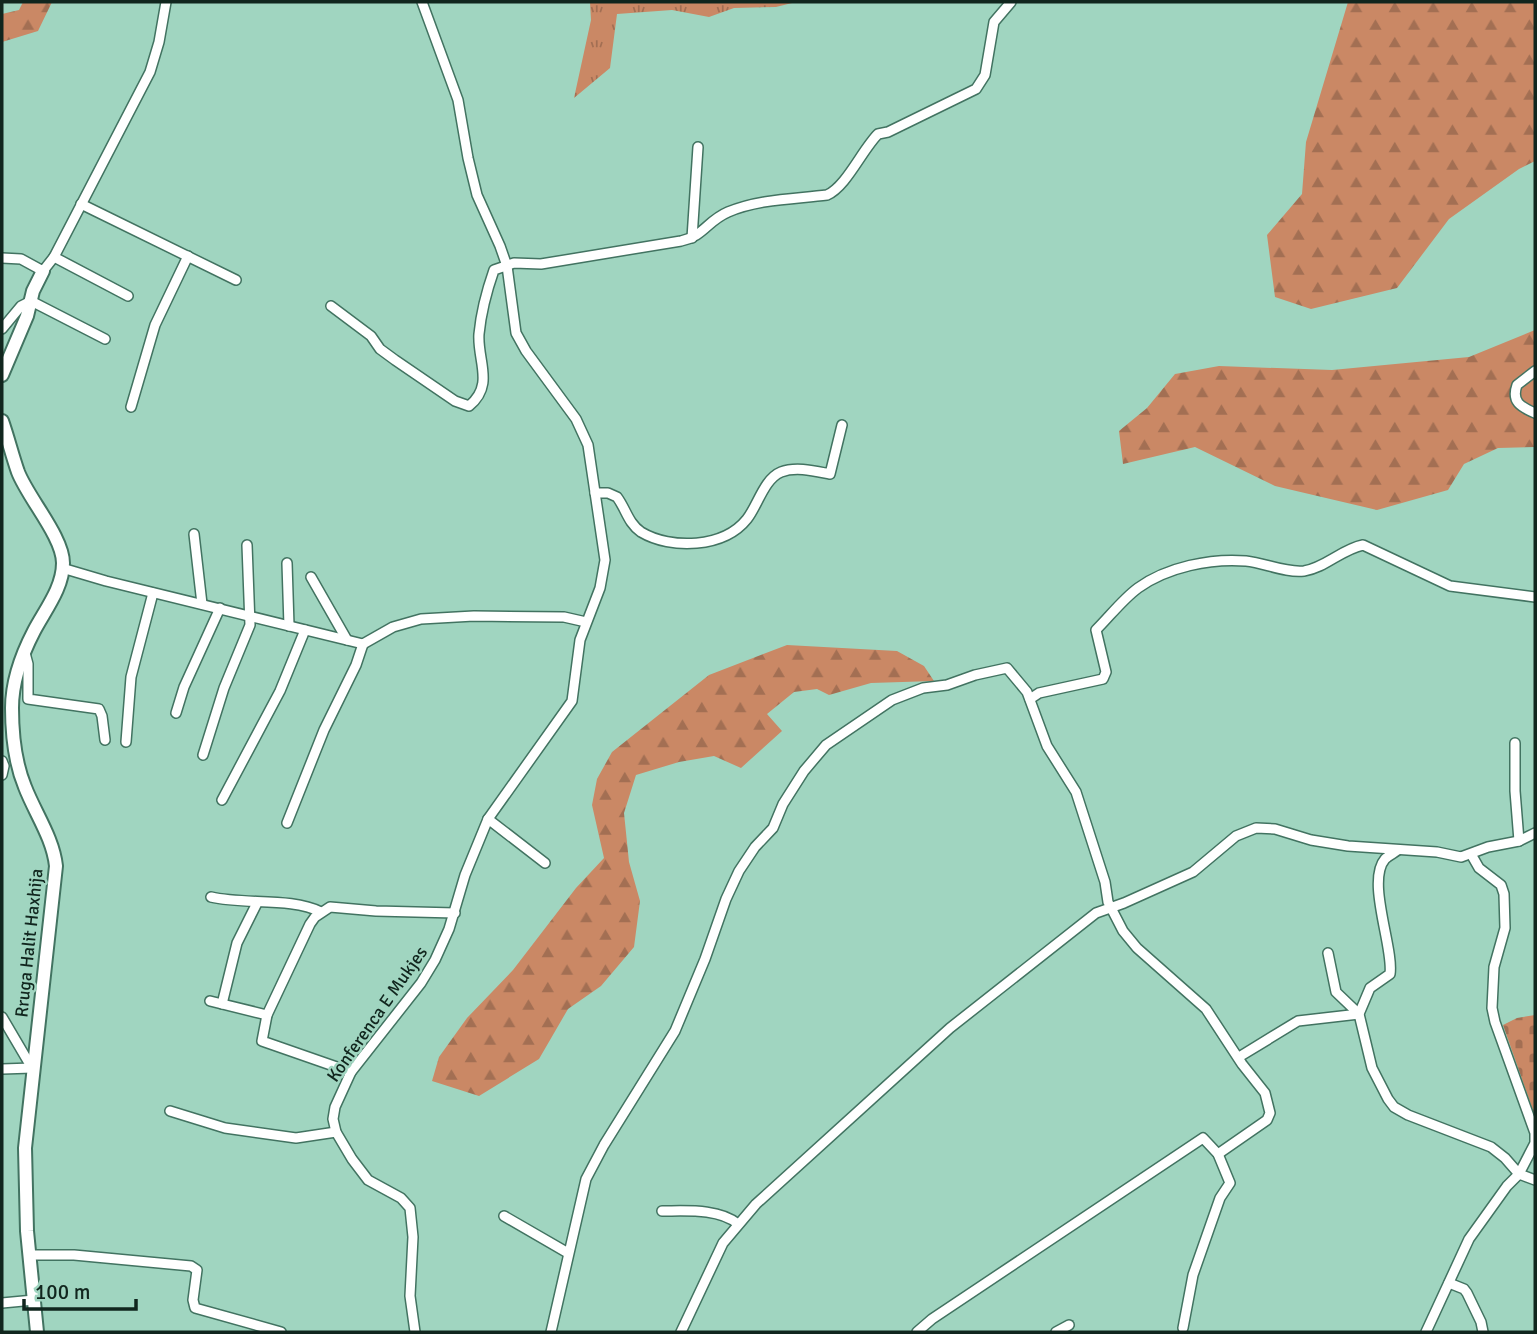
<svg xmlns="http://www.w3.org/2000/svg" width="1537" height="1334" font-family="Signika,sans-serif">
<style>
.grass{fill:url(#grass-tufts)}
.forest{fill:url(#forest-firs)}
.cemetery{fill:url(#cemetery-stones)}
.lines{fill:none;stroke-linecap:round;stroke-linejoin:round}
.street-casing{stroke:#427361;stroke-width:12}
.secondary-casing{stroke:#427361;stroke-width:16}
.street{stroke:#fff;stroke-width:9}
.secondary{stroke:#fff;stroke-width:12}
.labels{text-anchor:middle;stroke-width:5;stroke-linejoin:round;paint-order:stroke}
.street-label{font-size:18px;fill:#11261e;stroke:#a0d5c0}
</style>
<defs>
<pattern id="grass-tufts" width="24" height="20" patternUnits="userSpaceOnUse" patternTransform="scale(1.75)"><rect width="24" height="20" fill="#ca8865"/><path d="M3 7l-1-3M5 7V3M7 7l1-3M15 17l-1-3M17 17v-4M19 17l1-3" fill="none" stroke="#a36f53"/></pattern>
<pattern id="forest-firs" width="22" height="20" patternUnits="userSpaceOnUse" patternTransform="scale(1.75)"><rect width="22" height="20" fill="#ca8865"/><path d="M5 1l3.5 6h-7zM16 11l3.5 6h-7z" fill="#a36f53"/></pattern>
<pattern id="cemetery-stones" width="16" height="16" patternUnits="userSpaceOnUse" patternTransform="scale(1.75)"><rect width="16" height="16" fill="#ca8865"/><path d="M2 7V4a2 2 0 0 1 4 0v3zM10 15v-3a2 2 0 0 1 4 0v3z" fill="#a36f53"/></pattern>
</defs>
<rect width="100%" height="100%" fill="#a0d5c0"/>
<path class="grass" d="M590,2h206l-20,5 -42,1 -25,9 -37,-7 -55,4 -7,54 -36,30 17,-78z"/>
<g class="forest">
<path d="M23,2h29l-14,29 -36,11v-28l17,-4z"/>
<path d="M1348,2h187v159l-16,8 -70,50 -52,69 -86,21 -36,-12 -8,-62 35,-41 4,-52z"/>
<path d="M1535,330v117l-37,1 -34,16 -16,26 -71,20 -102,-24 -80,-39 -72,17 -4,-33 28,-23 28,-34 44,-8 113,4 137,-13z"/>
<path d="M787,645l110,6 27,15 10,15 -63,2 -42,12 -12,-6 -23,3 -27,22 15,17 -41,37 -27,-12 -35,6 -43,13 -12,38 5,49 11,39 -6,46 -33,39 -33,23 -29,50 -60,37 -47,-15 7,-24 28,-39 46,-48 63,-82 28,-30 -12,-53 5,-26 15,-27 97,-77z"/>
</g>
<path class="cemetery" d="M1535,1015v101l-32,-91 14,-7z"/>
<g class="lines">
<defs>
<g id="street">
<path d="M81,204l155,76"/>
<path d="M692,238l6,-91"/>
<path d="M54,257l74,39"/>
<path d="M2,258l19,1 22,12 11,-14 96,-185 9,-30 7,-40"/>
<path d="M331,306l40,30 9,13 15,11 60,41 14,5c26,-21 8,-46 10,-72 2,-21 8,-44 15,-64l20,-7 27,1 140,-23c23,-5 26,-20 47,-29 31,-13 66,-13 99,-17 19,-8 35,-45 51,-61l10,-2 88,-43 9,-14 9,-53 17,-20"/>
<path d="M2,329l19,-23 10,-5 74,38"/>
<path d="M1535,371l-18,14c-6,17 4,22 18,28"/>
<path d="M131,407l24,-82 33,-69"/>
<path d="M595,493h13l9,4c9,12 11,26 24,35 30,18 83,16 106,-13 11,-14 17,-40 34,-47 15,-6 34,-1 49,2l12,-49"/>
<path d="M194,534l8,70"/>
<path d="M287,563l2,63"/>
<path d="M62,568l44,13 257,63 30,-17 28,-8 53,-3 90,1 22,5"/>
<path d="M311,577l36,63"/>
<path d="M25,653l3,11v35l71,10 3,7 3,24"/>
<path d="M1030,699l9,-6 64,-14 3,-7 -10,-42c14,-14 27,-31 42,-42 29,-21 73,-30 108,-27 19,2 39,12 58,10 21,-3 38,-22 59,-26l87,41 85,11"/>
<path d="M176,713l8,-26 36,-79"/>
<path d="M126,742l5,-65 22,-84"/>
<path d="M1515,743v48l4,50"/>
<path d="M203,755l21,-67 26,-63 -3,-80"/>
<path d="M2,761l2,5 -2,9"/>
<path d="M222,800l58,-109 25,-61"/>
<path d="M488,819l57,44"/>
<path d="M287,823l37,-93 32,-65 7,-21"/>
<path d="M1398,850c-4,3 -10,6 -13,9 -19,22 9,89 5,115l-20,14 -11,26 13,54 16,31 6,8 14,8 83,32 14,11 14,16 16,6"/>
<path d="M211,897c34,8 80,0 110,15"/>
<path d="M210,1001l57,14"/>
<path d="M222,1004l15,-61 20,-40"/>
<path d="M2,1017l30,51"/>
<path d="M1239,1057l59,-36 61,-7 -23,-22 -8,-39"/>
<path d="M2,1069l30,-1"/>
<path d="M351,1072l-89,-31 5,-26 43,-91 5,-7 15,-10 46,4 79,2"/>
<path d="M170,1111l55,17 71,10 40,-6"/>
<path d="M662,1211c23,0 57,-3 76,13"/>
<path d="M504,1216l64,37"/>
<path d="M29,1255h45l117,11 6,4 -4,30 2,8 86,24"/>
<path d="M1449,1283l15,6 3,4 14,29 2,10"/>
<path d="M2,1303l32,-3"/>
<path d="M415,1332l-5,-36 3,-59 -3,-29 -9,-10 -33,-18 -16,-21 -16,-27 -3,-13 2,-12 16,-35 70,-89 14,-23 14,-31 16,-54 23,-56 84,-118 8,-61 20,-52 5,-28 -17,-115 -12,-26 -50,-68 -10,-18 -9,-67 -7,-20 -23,-51 -9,-37 -10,-58 -36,-98"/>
<path d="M551,1332l35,-153 18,-34 71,-114 30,-72 21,-60 13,-28 16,-24 18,-19 10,-24 21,-33 22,-26 66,-45 31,-12 24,-3 28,-10 32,-7 20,24 20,54 29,46 29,90 3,20 15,29 14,17 69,61 36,55 23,29 5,20 -3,7 -49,34"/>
<path d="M681,1332l42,-89 33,-39 194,-176 146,-115 28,-10 69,-31 43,-36 20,-8 19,1 36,11 37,6 89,6 24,5 27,-10 31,-6 16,-8"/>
<path d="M917,1332l15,-13 271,-181 15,16 12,29 -10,15 -27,77 -10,53"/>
<path d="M1056,1332l13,-7"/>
<path d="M1426,1332l43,-93 38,-53 12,-12 16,-31v-10l-40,-111 -3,-14 2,-41 11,-39 -1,-34 -3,-9 -22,-17 -8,-14"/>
</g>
<g id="secondary">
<path d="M2,375l25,-59 6,-25 10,-20"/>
<path d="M2,421c6,17 10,34 16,51 10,26 45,65 45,91 0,25 -18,47 -29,68 -12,23 -22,51 -22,77 0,26 3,55 13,79 10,26 28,51 31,79l-31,282 2,83 10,101"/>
</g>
</defs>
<use href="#street" class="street-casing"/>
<use href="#secondary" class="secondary-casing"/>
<use href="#street" class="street"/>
<use href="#secondary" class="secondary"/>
</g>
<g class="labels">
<g class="street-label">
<text transform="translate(29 943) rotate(-84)" y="6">Rruga Halit Haxhija</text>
<text transform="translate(377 1014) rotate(-55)" y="6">Konferenca E Mukjes</text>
</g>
</g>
<rect width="1537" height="1334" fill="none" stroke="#11261e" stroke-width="7"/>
<path d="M24 1299v10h112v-10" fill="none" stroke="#11261e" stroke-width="3.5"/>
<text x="35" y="1299" font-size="21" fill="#11261e" stroke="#a0d5c0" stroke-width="5" paint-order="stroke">100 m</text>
</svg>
